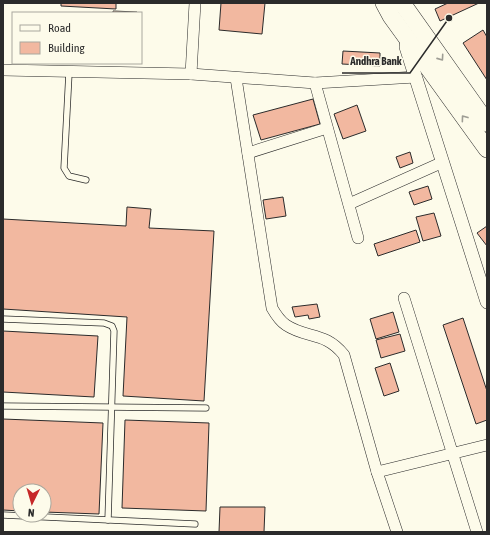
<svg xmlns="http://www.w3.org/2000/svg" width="490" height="535" font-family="'Asap Condensed',sans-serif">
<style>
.building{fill:#f2b8a0;stroke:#2b2b2b}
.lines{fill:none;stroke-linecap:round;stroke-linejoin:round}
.service-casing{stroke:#2b2b2b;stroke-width:7}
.minor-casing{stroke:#2b2b2b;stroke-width:12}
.tertiary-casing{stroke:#2b2b2b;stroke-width:14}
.primary-casing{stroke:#2b2b2b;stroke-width:18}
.service{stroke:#fdfbea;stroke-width:5.5}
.minor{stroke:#fdfbea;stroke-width:11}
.tertiary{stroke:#fdfbea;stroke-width:13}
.primary{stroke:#fdfbea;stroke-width:17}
.oneway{stroke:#9e9d94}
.leader{fill:none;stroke:#2b2b2b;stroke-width:1.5}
.callout-dot{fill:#2b2b2b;stroke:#fdfbea;stroke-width:1.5}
.callout-label{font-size:11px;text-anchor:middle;font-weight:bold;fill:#2b2b2b;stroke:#fdfbea;stroke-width:3;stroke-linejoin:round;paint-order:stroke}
</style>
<rect width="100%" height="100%" fill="#fdfbea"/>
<g class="building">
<path d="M61,3h55v6l-55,-3z"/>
<path d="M221,3h44l-3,31 -43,-4z"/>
<path d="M448,3h31l-39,18 -5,-12z"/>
<path d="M113,11l24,1v1h-24z"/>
<path d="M483,30l4,7v43l-24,-37z"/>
<path d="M343,51l37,2v13l-38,-2z"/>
<path d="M313,99l7,25 -59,16 -8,-25z"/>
<path d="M357,105l9,26 -23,8 -9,-25z"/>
<path d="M410,152l3,11 -13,5 -4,-11z"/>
<path d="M428,186l4,13 -18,6 -5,-13z"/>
<path d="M283,197l3,19 -20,3 -3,-19z"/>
<path d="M127,207l24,2 -2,19 65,3 -10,170 -81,-5 4,-79 -124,-8v-90l123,7z"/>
<path d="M434,213l7,23 -18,5 -7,-24z"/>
<path d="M487,226v20l-10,-13z"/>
<path d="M416,230l4,12 -42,14 -4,-12z"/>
<path d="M317,304l3,13 -11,2 -1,-4 -13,2 -3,-10z"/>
<path d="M393,312l6,20 -23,7 -6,-20z"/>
<path d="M463,318l24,73v29l-11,4 -33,-99z"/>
<path d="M3,331l95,5 -4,61 -91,-5z"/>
<path d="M400,334l5,17 -24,7 -5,-18z"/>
<path d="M390,363l9,28 -15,5 -9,-28z"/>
<path d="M3,419l100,4 -4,91 -55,-2v-21h-24v20l-17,-1z"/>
<path d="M125,420l84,3 -3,88 -84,-3z"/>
<path d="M220,507h45l-1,25h-45z"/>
</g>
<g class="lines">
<defs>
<g id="service">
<path d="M69,73l-5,95 5,8 17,4"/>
<path d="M3,319l101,4 8,3 2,5 -6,189"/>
<path d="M3,406l203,2"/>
<path d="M3,515l192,9"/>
</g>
<g id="minor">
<path d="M3,70l188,4 124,9 101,-6"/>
<path d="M191,74l4,-71"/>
<path d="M236,78l36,230c4,7 8,13 14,17 21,14 39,6 58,30l33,117 20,60"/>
<path d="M315,83l43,155"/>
<path d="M248,153l79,-25"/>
<path d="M349,204l94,-42"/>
<path d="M404,298l73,234"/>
<path d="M377,472l110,-27"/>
</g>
<path id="tertiary" d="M407,40l-1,7 81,255"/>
<g id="primary">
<path d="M384,3l7,13 96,133"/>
<path d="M402,3l85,120"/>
</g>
</defs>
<use href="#service" class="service-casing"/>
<use href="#minor" class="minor-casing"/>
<use href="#tertiary" class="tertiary-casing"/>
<use href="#primary" class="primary-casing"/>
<use href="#service" class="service"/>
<use href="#minor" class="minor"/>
<use href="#tertiary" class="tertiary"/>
<use href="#primary" class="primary"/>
</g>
<defs><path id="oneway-chevron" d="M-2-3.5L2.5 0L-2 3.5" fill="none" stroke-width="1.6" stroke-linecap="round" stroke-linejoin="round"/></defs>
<g class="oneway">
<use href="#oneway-chevron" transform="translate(441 58) rotate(55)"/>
<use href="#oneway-chevron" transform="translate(464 118) rotate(-126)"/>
</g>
<path class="leader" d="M449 18L410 73H342"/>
<circle class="callout-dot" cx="449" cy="18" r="4"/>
<g class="callout-label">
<text x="376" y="65">Andhra Bank</text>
</g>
<rect width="490" height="535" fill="none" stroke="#2b2b2b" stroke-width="8"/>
<rect x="12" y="12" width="130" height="52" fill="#fdfbea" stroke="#a9a89e"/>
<rect x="20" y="25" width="20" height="6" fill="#fdfbea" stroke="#a9a89e"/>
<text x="48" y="32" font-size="12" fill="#2b2b2b">Road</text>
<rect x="20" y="42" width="20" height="12" fill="#f2b8a0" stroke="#a9a89e"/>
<text x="48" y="52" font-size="12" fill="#2b2b2b">Building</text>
<g transform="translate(32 503) rotate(185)"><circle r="19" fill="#fdfbea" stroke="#a9a89e"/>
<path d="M0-3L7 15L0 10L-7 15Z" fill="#c62828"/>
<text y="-6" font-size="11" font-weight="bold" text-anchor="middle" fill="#2b2b2b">N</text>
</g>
</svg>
